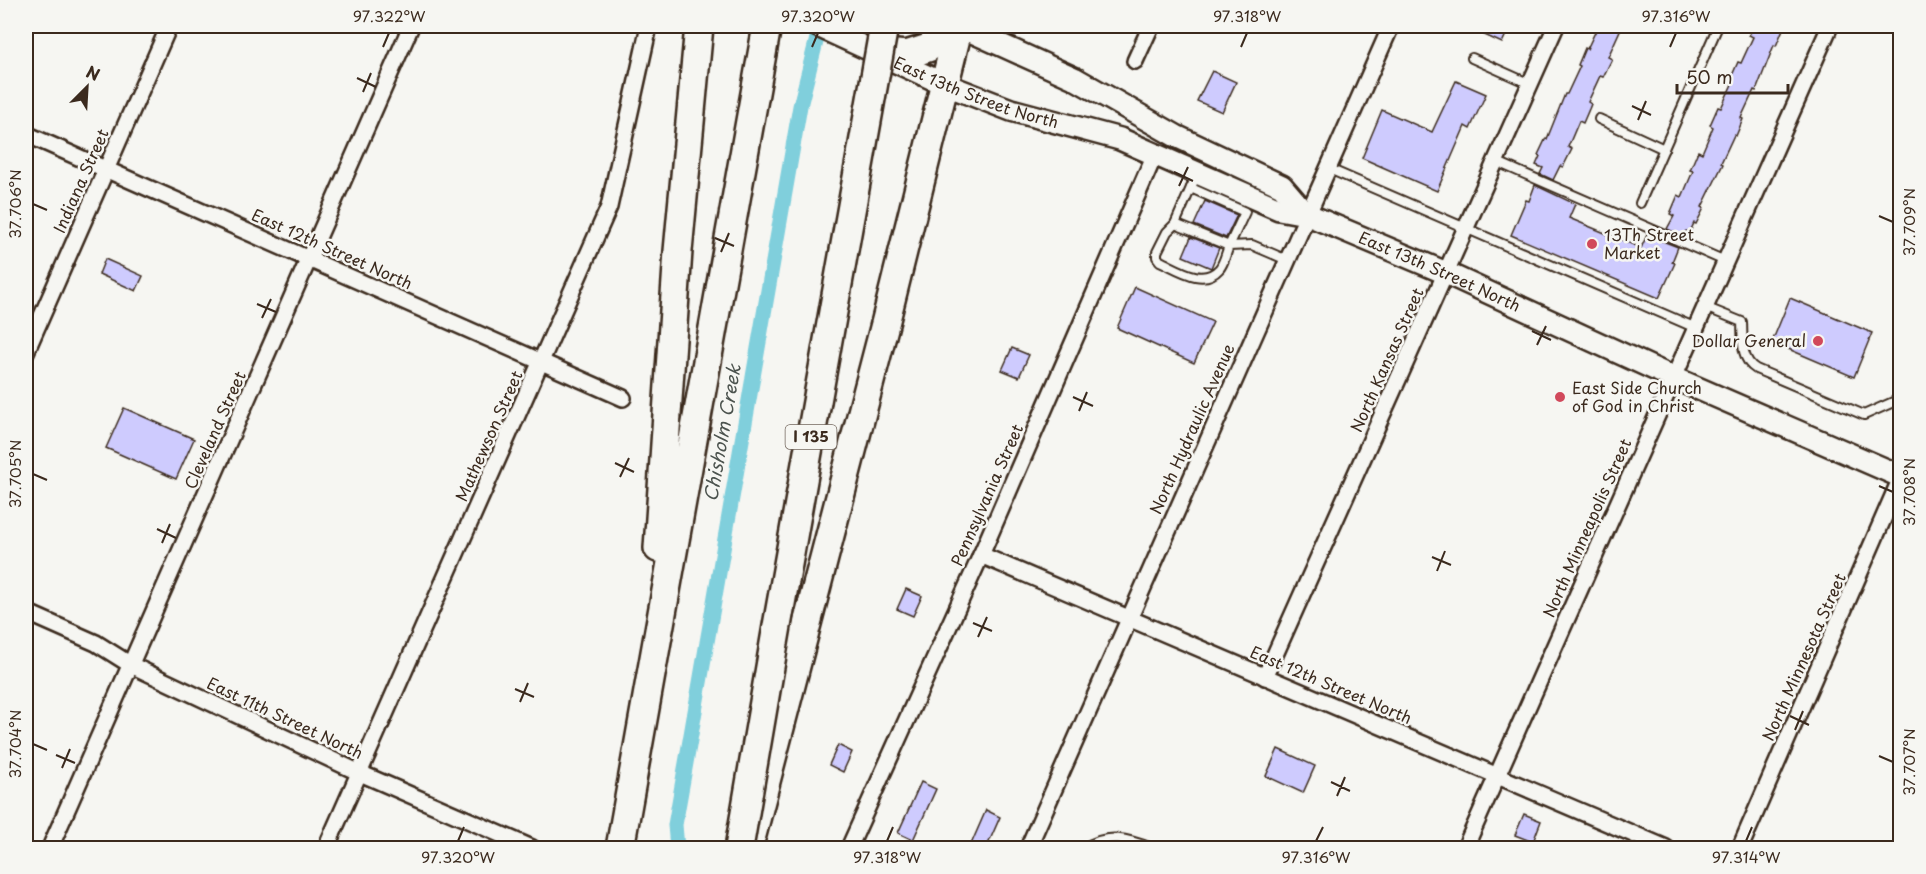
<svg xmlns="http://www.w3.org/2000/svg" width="1926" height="874" font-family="'Playpen Sans',sans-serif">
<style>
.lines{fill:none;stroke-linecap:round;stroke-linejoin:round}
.canal{stroke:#80cfdc;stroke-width:15}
.building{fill:#cecbfe;stroke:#3b2a1e;stroke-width:1.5}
.lane-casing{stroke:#3b2a1e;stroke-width:12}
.street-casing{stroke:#3b2a1e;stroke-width:20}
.secondary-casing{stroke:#3b2a1e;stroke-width:26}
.highway-casing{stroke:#3b2a1e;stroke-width:32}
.lane{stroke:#f6f6f2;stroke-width:8}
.street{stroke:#f6f6f2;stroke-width:15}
.secondary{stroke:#f6f6f2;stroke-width:21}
.highway{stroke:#f6f6f2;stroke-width:27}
.highway-bridge-casing{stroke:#3b2a1e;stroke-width:32;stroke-linecap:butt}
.highway-bridge{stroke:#f6f6f2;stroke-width:27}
.ticks{fill:none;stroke:#3b2a1e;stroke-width:2}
.poi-dot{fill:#d1495b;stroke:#f6f6f2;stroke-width:2}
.labels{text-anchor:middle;stroke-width:5;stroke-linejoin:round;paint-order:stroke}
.shield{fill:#f6f6f2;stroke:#73675e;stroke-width:1.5}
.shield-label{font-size:15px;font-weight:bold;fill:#3b2a1e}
.street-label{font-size:16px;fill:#3b2a1e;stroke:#f6f6f2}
.poi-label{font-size:16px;fill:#3b2a1e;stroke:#f6f6f2;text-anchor:start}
.water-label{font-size:18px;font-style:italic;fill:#4c534e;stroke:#f6f6f2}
.neatline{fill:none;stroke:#3b2a1e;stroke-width:2}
.ticks-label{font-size:15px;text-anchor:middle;fill:#3b2a1e}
</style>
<rect width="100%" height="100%" fill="#f6f6f2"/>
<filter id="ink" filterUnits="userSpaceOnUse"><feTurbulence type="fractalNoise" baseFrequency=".0167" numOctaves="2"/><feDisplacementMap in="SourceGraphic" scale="12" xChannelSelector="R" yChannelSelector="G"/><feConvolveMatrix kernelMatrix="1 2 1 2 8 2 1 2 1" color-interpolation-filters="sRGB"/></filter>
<g filter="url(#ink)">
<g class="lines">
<path class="canal" d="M677,848l-2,-23 14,-79 111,-640 20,-80"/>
</g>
<g class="building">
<path d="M1465,26h45l-8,17z"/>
<path d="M1598,26h24l-14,31 4,2 -9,18 -3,-1 -12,26 3,2 -2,5 -6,14 -4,-2 -11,26 4,2 -9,18 -3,-1 -7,14 -13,-6 3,-6 -7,-3 4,-9 -2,-1 8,-17 1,1 18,-45h2l13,-28 -2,-1 7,-17 2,1z"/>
<path d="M1754,26h28l-1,2 2,1 -7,17 -2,-1 -18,46 -2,-1 -13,28 2,1 -7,17 -2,-1 -13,28 2,1 -21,43 2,1 -8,16 -2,-1 -4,9 -4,-1 -3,5 -16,-7 7,-13 -4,-2 8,-19 4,2 11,-26 -3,-1 8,-19 4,2 11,-26 -3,-2 8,-18 3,1 12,-26 -3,-2 8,-18 3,1 12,-26 -4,-2z"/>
<path d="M1212,71l24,11 -14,30 -25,-11z"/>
<path d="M1456,81l30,13 -16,35 -5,-3 -28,65 -75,-33 20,-48 50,22z"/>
<path d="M1535,185l40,19 -6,14 72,30 6,-13 31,12 -6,15 3,1 -16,35 -148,-63 15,-35 3,1z"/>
<path d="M1205,201l32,14 -11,23 -32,-13z"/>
<path d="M1191,237l28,11 -8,20 -28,-12z"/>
<path d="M105,259l38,17 -7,15 -37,-17z"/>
<path d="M1135,287l78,35 -19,41 -77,-35z"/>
<path d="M1790,298l82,35 -18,44 -82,-35z"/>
<path d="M1012,348l17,7 -10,22 -17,-7z"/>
<path d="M124,408l70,31 -18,40 -70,-31z"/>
<path d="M906,589l16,7 -9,20 -16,-7z"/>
<path d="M838,745l14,7 -9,20 -14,-7z"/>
<path d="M1278,749l37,17 -12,27 -37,-17z"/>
<path d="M921,782l15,7 -23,51 -15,-7z"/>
<path d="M986,810l14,7 -14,32h-17z"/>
<path d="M1524,814l17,7 -8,21 -18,-7z"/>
</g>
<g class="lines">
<defs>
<g id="lane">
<path d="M1472,58l58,26"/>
<path d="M1599,119l65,30"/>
<path d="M1495,161l230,100"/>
<path d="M1327,168l369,160"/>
<path d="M1197,174l-22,50 -8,8 -10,20v5l3,4c18,8 43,26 59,8 5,-5 7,-16 10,-23l23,-1 35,15"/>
<path d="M1640,203l78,-177"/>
<path d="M1175,224l54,22 16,-34 -54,-24"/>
<path d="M1705,307l37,15c1,17 -2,37 14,47l108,46 36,-16"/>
<path d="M1085,848c22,-16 44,-9 67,0"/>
</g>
<g id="street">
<path d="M1135,61l16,-35"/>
<path d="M26,134l597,264"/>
<path d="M26,352l143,-326"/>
<path d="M981,555l685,293"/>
<path d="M26,612l70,31 35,22 229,108 172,75"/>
<path d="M1265,677l291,-651"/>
<path d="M50,848l361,-822"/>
<path d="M326,848l283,-641 40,-181"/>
<path d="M849,848l132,-293 174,-401"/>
<path d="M1028,848l363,-822"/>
<path d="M1465,848l365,-822"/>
<path d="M1740,848l160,-368"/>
</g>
<g id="secondary">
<path id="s1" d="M818,26l126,58 67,26 109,29 159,70 27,5 140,59 228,105 226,98"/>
<path d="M959,26l115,52 102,58 106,50 24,28"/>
</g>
<g id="highway">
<path d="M876,52l30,3 22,-7 31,-22"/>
<path d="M658,548l20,-297 21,-225"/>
<path d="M752,835l134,-515 73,-294"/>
<path d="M620,848l147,-822"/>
</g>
</defs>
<use href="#lane" class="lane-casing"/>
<use href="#street" class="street-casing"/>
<use href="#secondary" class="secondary-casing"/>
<use href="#highway" class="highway-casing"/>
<use href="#lane" class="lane"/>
<use href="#street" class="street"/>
<use href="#secondary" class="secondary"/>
<use href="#highway" class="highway"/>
<defs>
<path id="highway-bridge" d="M739,848l38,-222 107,-600"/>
</defs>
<use href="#highway-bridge" class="highway-bridge-casing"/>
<use href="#highway-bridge" class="highway-bridge"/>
</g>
</g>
<path class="ticks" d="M383,47l6,-14M812,47l6,-14M1241,47l6,-14M1670,47l6,-14M357,78l19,9M363,92l8,-19M1632,106l19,9M1638,120l8,-19M1174,172l19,9M1179,186l9,-19M33,204l14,6M1879,216l14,6M715,238l19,8M721,252l8,-19M257,304l19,8M262,318l9,-19M1532,331l19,9M1537,345l9,-19M1073,397l20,9M1079,411l8,-19M615,463l19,9M33,474l14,6M620,477l9,-19M1879,486l14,6M157,529l19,9M162,543l8,-19M1432,557l19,8M1437,571l8,-20M973,623l19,8M978,637l9,-20M515,689l19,8M520,702l8,-19M1790,716l19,9M1795,730l8,-19M33,744l14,6M56,755l19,8M1879,756l14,6M62,768l8,-19M1331,782l19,9M1337,796l8,-19M458,841l6,-14M887,841l6,-14M1316,841l7,-14M1746,841l6,-14"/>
<g class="poi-dot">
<circle cx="1592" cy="244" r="6"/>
<circle cx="1818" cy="341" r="6"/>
<circle cx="1560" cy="397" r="6"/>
</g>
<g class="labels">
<rect class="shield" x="785.5" y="425" width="51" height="24" rx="4.5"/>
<g class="shield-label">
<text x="811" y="442">I 135</text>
</g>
<g class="street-label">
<text dy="6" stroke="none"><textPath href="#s1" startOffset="172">East 13th Street North</textPath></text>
<text transform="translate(81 181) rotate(-66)" y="6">Indiana Street</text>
<text transform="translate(332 249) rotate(24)" y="6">East 12th Street North</text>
<text dy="6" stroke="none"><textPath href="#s1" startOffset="670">East 13th Street North</textPath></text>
<text transform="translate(1387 360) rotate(-66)" y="6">North Kansas Street</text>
<text transform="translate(1192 429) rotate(-66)" y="6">North Hydraulic Avenue</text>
<text transform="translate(215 430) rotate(-66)" y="6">Cleveland Street</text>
<text transform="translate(489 436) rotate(-66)" y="6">Mathewson Street</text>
<text transform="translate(987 495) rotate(-66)" y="6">Pennsylvania Street</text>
<text transform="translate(1587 528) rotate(-66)" y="6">North Minneapolis Street</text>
<text transform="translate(1804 657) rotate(-66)" y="6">North Minnesota Street</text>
<text transform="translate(1331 685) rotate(23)" y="6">East 12th Street North</text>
<text transform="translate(285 718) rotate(25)" y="6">East 11th Street North</text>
</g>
<g class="poi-label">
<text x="1604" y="241">13Th Street<tspan x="1604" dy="18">Market</tspan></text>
<text x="1806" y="347" text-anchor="end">Dollar General</text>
<text x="1572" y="394">East Side Church<tspan x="1572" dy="18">of God in Christ</tspan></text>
</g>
<g class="water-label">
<text transform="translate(723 433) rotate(-80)" y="6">Chisholm Creek</text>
</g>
</g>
<rect width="1926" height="874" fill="none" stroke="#f6f6f2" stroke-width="66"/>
<g transform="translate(87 87) rotate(24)" stroke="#f6f6f2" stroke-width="4.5" paint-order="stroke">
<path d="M0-4.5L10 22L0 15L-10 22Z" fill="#3b2a1e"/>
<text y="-9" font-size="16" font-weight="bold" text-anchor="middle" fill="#3b2a1e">N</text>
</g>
<path d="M1677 84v9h111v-9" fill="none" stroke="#3b2a1e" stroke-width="3"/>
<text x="1686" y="84" font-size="18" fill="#3b2a1e" stroke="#f6f6f2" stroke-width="4.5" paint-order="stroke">50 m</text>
<rect x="33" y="33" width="1860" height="808" class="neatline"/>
<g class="ticks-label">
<text x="389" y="22">97.322°W</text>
<text x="818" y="22">97.320°W</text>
<text x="1247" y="22">97.318°W</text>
<text x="1676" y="22">97.316°W</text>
<text transform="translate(16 204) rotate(-90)" y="5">37.706°N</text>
<text transform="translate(1910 222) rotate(-90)" y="5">37.709°N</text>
<text transform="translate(16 474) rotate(-90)" y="5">37.705°N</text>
<text transform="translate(1910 492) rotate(-90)" y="5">37.708°N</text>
<text transform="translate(16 744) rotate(-90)" y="5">37.704°N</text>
<text transform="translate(1910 762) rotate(-90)" y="5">37.707°N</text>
<text x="458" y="863">97.320°W</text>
<text x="887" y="863">97.318°W</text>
<text x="1316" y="863">97.316°W</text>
<text x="1746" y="863">97.314°W</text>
</g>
</svg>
